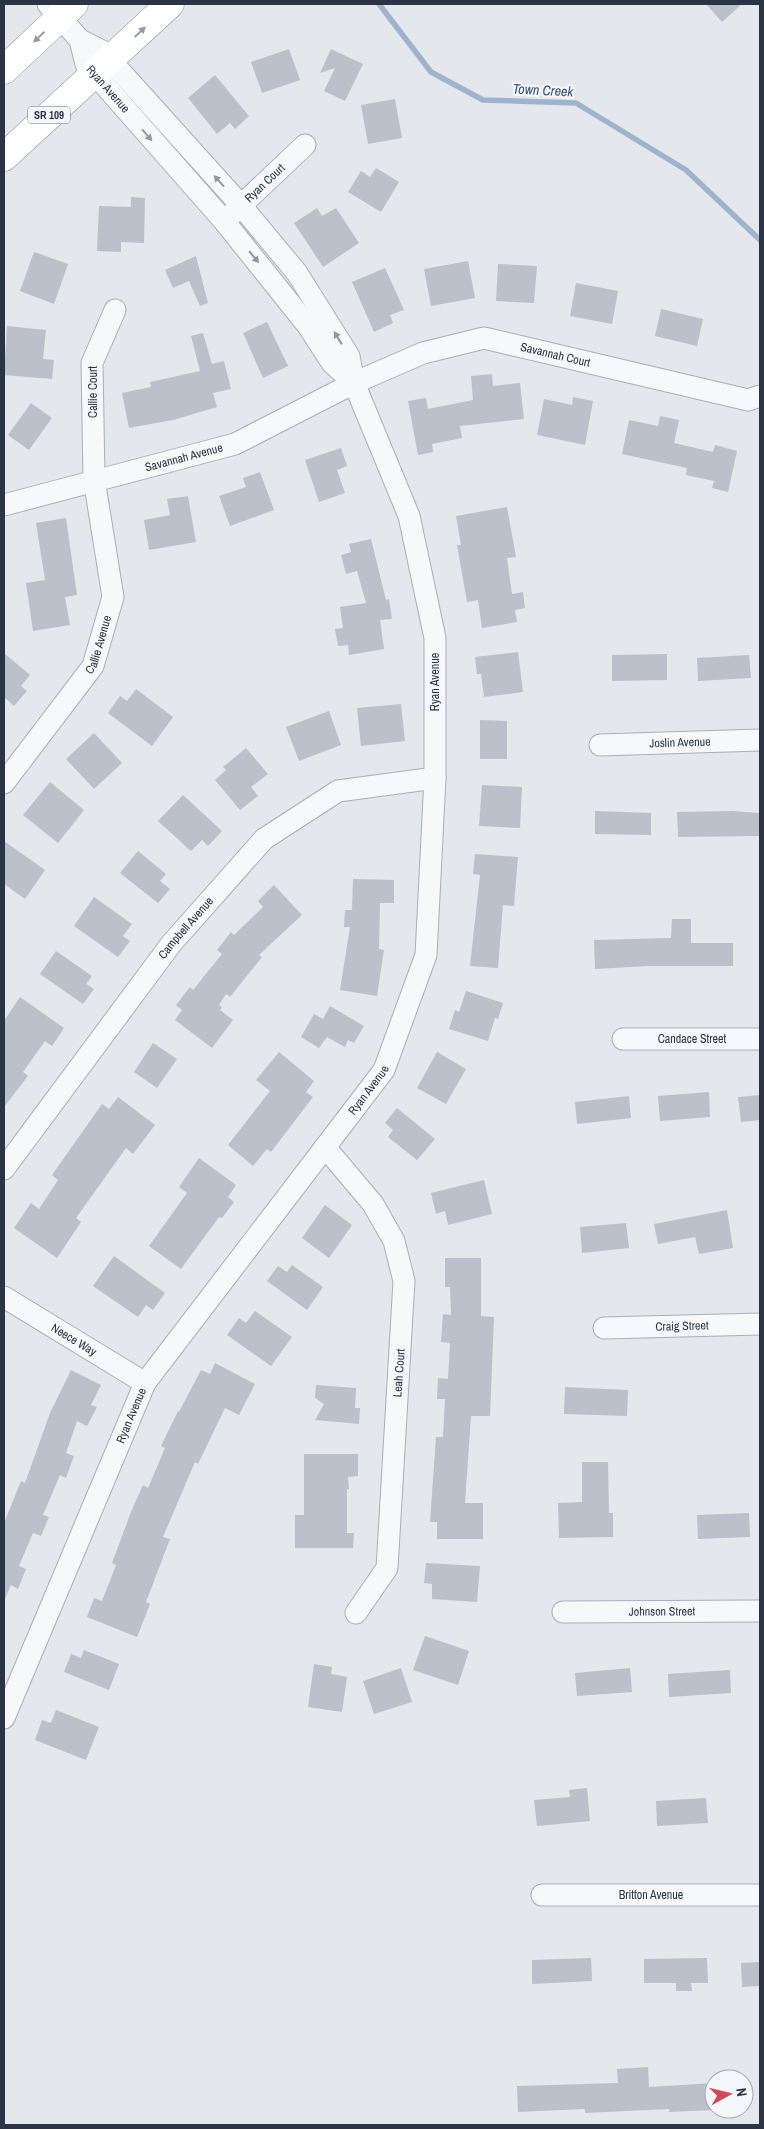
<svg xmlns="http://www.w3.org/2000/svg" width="764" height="2129" font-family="'Archivo Narrow',sans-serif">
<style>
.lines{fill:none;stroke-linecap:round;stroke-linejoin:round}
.stream{stroke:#9fb4cc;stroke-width:5.5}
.building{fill:#bbc0ca}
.minor-casing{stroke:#a9aeb7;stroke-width:23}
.highway-casing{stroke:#8b94a3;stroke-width:29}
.minor{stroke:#f7f8fa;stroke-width:21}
.highway{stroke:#fff;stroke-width:28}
.oneway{fill:#959aa2}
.oneway2{fill:#9196a0}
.labels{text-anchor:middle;stroke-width:4.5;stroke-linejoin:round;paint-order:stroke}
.shield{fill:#f4f6f9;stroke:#676e7b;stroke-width:1}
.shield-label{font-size:11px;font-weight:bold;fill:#2b3445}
.street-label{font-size:12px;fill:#2b3445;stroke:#f4f6f9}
.water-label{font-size:14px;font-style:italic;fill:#34527a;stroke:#f4f6f9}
</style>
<rect width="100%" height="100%" fill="#e4e7ec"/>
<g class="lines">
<path class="stream" d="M379,4l52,68 52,28 93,3 110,67 74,70"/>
</g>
<g class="building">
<path d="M706,4h36l-20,18z"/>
<path d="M289,49l11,31 -38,13 -11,-31z"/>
<path d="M331,49l32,15 -18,37 -21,-10 11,-23 -15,5z"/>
<path d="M215,75l34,41 -14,13 -5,-6 -13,11 -29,-36z"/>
<path d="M395,99l7,39 -34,6 -7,-39z"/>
<path d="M376,168l23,14 -18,30 -33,-20 13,-21 9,6z"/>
<path d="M131,197l14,1 -1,45 -23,-1v10l-24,-1 2,-45 32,1z"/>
<path d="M317,208l5,8 14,-8 23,35 -36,24 -29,-44z"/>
<path d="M34,252l34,12 -14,40 -34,-13z"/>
<path d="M196,256l12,47 -8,3 -11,-25 -16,7 -8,-18z"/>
<path d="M468,261l7,37 -44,8 -7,-37z"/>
<path d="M498,264l39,2 -3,37 -38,-2z"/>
<path d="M385,268l19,42 -14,5 3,8 -19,9 -22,-50z"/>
<path d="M576,283l42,8 -6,33 -42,-8z"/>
<path d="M661,309l42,10 -6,27 -42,-10z"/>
<path d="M267,322l21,44 -25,12 -20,-45z"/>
<path d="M7,326l39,4 -3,29 11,1 -2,19 -48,-4z"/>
<path d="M203,333l9,31 12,-3 7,28 -18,4 4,14 -44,13 -44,8 -7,-35 29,-6 -1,-5 50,-11 -9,-35z"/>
<path d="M492,374l1,12 27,-3 4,36 -64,7 2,12 -30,6 1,8 -15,3 -10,-54 18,-3 2,11 45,-9 -2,-24z"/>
<path d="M573,397l20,4 -8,44 -48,-10 7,-36 28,6z"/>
<path d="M31,403l21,15 -23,32 -21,-15z"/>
<path d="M660,416l19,4 -5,23 39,9 2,-7 22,6 -9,41 -16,-4 2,-7 -28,-6 1,-7 -65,-14 7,-34 29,6z"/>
<path d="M341,448l6,18 -10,4 8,23 -26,9 -14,-42z"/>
<path d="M260,472l14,38 -44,16 -11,-30 27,-9 -3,-9z"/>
<path d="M188,496l8,46 -47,8 -5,-30 26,-5 -3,-16z"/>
<path d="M507,507l9,50 -9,1 5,36 11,-2 2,16 -10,2 2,12 -35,6 -4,-28 -11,2 -10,-57h4l-5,-29z"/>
<path d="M66,518l11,77 -12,2 5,28 -37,6 -7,-48 19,-3 -9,-57z"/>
<path d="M371,539l15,61 3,-1 3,20 -12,1 4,29 -35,6 -1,-10 -10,1 -3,-17 8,-1 -3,-21 26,-4 -9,-32 -11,3 -5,-19 10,-3 -2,-8z"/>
<path d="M518,652l5,40 -39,5 -3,-23h-4l-2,-17z"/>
<path d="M4,653l26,22 -9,11 6,5 -13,15 -10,-9z"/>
<path d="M667,654v26l-55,1v-26z"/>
<path d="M749,655l2,23 -53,3 -1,-23z"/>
<path d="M136,689l37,28 -21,29 -44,-33 12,-17 7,5z"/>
<path d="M401,704l4,37 -44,5 -4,-38z"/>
<path d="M329,711l12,34 -42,16 -13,-34z"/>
<path d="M480,720l27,1v38h-27z"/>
<path d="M94,733l28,30 -28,26 -28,-30z"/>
<path d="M246,748l22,26 -17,13 7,9 -18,14 -25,-30 11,-10 -3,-3z"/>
<path d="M50,782l34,28 -26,33 -35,-28z"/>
<path d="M482,785l40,2 -2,41 -41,-2z"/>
<path d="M183,795l39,36 -14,15 -6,-6 -11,11 -33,-30z"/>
<path d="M595,811l56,2v22l-56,-1z"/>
<path d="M732,811l28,2v23l-82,1 -1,-25z"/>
<path d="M4,841l41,29 -20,29 -21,-15z"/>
<path d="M138,851l28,23 -6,7 10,8 -12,14 -38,-30z"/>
<path d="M475,854l43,3 -4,49 -11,-1 -5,63 -28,-2 10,-91 -7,-1z"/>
<path d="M353,879l41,1v23h-14l-1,46 5,1 -7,46 -37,-6 10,-63h-6l1,-17h7z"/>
<path d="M274,885l28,30 -43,40 3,2 -32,40 -4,-3 -7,11 3,2 -2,3 13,10 -21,28 -37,-28 7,-10 -6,-5 14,-18 3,3 29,-36 -5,-4 14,-18 3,3 29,-28 -5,-6z"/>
<path d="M94,897l38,27 -9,12 7,5 -12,16 -44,-31z"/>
<path d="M672,919h19v24h42v23h-85l-53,3 -1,-29 77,-2z"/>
<path d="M56,951l36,25 -6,8 8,5 -11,15 -43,-30z"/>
<path d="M466,991l37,12 -5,16 -3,-1 -7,23 -39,-12 6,-19 4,2z"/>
<path d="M20,997l44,31 -12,18 -7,-5 -22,31 5,4 -24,31v-86z"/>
<path d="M330,1006l34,20 -10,17 -6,-3 -3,7 -18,-10 -8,11 -18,-11 13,-23 9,5z"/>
<path d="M153,1043l24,16 -20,29 -23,-16z"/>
<path d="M279,1052l35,29 -8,11 7,5 -42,55 -4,-3 -14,17 -25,-21 42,-54 -14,-11z"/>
<path d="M437,1052l29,17 -20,35 -29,-16z"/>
<path d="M709,1092l1,25 -50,4 -2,-25z"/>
<path d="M760,1095v25l-19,2 -3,-25z"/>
<path d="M629,1096l2,22 -54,6 -2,-22z"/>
<path d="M118,1097l37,28 -22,29 -7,-6 -50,70 5,4 -24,36 -43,-30 17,-25 8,6 19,-29 -6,-5 50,-71 7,5z"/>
<path d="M397,1108l38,31 -18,21 -29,-23 5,-7 -8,-7z"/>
<path d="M199,1158l37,27 -8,12 6,5 -12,16 -3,-1 -38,52 -32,-23 38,-53 -8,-6z"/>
<path d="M484,1180l8,34 -44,11 -3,-14 -9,3 -5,-21z"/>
<path d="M325,1205l27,20 -23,33 -27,-20z"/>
<path d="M727,1210l6,38 -34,6 -4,-17 -37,7 -4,-20z"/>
<path d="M626,1223l3,25 -47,5 -2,-26z"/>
<path d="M114,1256l51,37 -12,17 -7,-5 -8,12 -45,-31z"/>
<path d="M445,1258h36v58l13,1 -4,99h-19l-6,87h18v36h-46v-17h-7l6,-85h7l2,-38h-8l1,-21 10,1 2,-36 -9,-1 2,-28 8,1 -1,-28h-5z"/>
<path d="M292,1265l31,22 -16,23 -40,-29 11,-15 9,6z"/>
<path d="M255,1311l37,26 -21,29 -44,-31 12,-17 7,5z"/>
<path d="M215,1363l40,21 -16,31 -14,-7 -27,56 -3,-2 -32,75 7,2 -24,63 4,2 -13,33 -50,-20 7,-19 8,3 14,-36 -4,-2 19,-51 12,-27 5,3 17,-40 -4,-2 17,-35 1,1 22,-42 9,4z"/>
<path d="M71,1370l30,15 -10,20 6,2 -10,19 -10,-5 -11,32 8,3 -8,22 -6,-3 -17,40 6,2 -8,19 -8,-3 -14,33 7,3 -8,20 -7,-4 -7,16v-78l17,-42 4,2 25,-70z"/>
<path d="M316,1385l40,3 -1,20h5l-1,16 -44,-4 9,-16 -9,-6z"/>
<path d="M565,1387l63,3 -1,26 -63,-2z"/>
<path d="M304,1454h54v22l-10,1 1,12h-2v44h7l-1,15h-58v-33h9z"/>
<path d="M582,1462h26l1,51h4v24l-54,1 -1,-35 24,-1z"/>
<path d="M749,1513l1,24 -52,2 -1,-24z"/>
<path d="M426,1563l54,3 -3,36 -45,-3v-15l-8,-1z"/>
<path d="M425,1636l44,15 -11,34 -45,-15z"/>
<path d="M84,1650l35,14 -10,26 -45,-18 7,-18 10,4z"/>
<path d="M314,1664l18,3 -1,7 16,3 -5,35 -34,-5z"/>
<path d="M401,1668l11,34 -38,12 -11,-33z"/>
<path d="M630,1668l2,24 -55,4 -2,-23z"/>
<path d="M730,1670l1,23 -62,4 -1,-23z"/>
<path d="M56,1710l43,17 -13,33 -51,-20 7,-20 9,3z"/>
<path d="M587,1788l3,33 -53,5 -3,-26 36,-3 -1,-7z"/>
<path d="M706,1798l2,25 -51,3 -1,-25z"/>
<path d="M591,1958l1,23 -60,3v-24z"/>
<path d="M707,1958l1,25h-17l1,8h-16v-8h-32v-24z"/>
<path d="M760,1962v24l-18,1 -1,-24z"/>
<path d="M648,2067l1,20 65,-4v27l-45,2v-3l-84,4v-4l-67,3 -1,-26 101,-3 -1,-14z"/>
</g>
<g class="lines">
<defs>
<g id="minor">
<path id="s1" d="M80,40l6,24 138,157 84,105 24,37 22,20"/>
<path id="s2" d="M230,216l75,-71"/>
<path id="s3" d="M4,505l231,-61 119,-61 69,-30 61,-15 264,62 12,-4"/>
<path id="s4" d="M600,745l160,-5"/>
<path id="s5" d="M4,783l89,-117 20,-69 -19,-118 -2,-116 23,-53"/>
<path id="s6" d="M623,1039h137"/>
<path d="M325,1147l48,57 21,37 10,40 -17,287 -31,45"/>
<path id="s7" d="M4,1169l167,-225 93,-105 74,-48 97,-13"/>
<path id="s8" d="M4,1297l141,86"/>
<path id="s9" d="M604,1328l156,-4"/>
<path id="s10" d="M563,1612l197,-1"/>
<path id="s11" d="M4,1718l141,-335 239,-313 42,-115 9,-177v-140l-26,-122 -55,-133 -5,-27 -52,-83 -59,-71 -136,-151 -22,-11 -32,-36"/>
<path id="s12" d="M542,1895h218"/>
</g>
<g id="highway">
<path d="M4,70l70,-66"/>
<path d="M4,157l166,-153"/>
</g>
</defs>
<use href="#minor" class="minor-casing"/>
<use href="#highway" class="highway-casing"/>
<use href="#minor" class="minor"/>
<use href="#highway" class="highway"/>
</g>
<defs><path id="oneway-solid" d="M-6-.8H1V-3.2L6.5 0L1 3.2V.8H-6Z" transform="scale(1.25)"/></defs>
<g class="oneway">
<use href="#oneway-solid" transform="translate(140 32) rotate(-43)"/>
<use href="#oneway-solid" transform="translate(39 37) rotate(136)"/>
</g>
<g class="oneway2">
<use href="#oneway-solid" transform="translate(147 135) rotate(49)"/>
<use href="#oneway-solid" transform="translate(219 181) rotate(-132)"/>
<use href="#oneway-solid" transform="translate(254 257) rotate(50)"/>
<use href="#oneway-solid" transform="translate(338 338) rotate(-122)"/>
</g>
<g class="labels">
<rect class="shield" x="28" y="106.5" width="42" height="17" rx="4"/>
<g class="shield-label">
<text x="49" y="119">SR 109</text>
</g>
<g class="street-label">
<text dy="4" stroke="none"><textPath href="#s1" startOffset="58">Ryan Avenue</textPath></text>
<text dy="4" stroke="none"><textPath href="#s2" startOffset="48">Ryan Court</textPath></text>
<text dy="4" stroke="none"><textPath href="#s3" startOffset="584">Savannah Court</textPath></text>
<text transform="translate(93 392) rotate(-90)" y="4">Callie Court</text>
<text dy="4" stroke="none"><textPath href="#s3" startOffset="186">Savannah Avenue</textPath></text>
<text dy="4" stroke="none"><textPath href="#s5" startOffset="169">Callie Avenue</textPath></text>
<text transform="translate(435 682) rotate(-90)" y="4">Ryan Avenue</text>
<text dy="4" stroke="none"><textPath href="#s4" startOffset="80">Joslin Avenue</textPath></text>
<text dy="4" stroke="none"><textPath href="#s7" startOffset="302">Campbell Avenue</textPath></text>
<text dy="4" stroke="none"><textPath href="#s6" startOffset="69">Candace Street</textPath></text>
<text dy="4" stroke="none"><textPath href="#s11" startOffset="732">Ryan Avenue</textPath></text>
<text dy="4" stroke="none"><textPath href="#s9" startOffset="78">Craig Street</textPath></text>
<text dy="4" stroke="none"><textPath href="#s8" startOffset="82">Neece Way</textPath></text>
<text transform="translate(399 1373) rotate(-86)" y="4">Leah Court</text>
<text dy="4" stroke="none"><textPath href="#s11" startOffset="328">Ryan Avenue</textPath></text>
<text dy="4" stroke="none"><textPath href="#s10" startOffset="99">Johnson Street</textPath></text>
<text dy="4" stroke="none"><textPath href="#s12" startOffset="109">Britton Avenue</textPath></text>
</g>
<g class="water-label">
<text transform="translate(543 90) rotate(3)" y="5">Town Creek</text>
</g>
</g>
<rect width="764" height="2129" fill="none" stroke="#2b3445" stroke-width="10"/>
<g transform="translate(729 2094) rotate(82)"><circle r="24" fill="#f4f6f9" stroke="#a4a8b1"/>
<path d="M0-4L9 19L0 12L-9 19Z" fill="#d1495b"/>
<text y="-8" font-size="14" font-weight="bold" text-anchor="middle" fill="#2b3445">N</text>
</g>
</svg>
